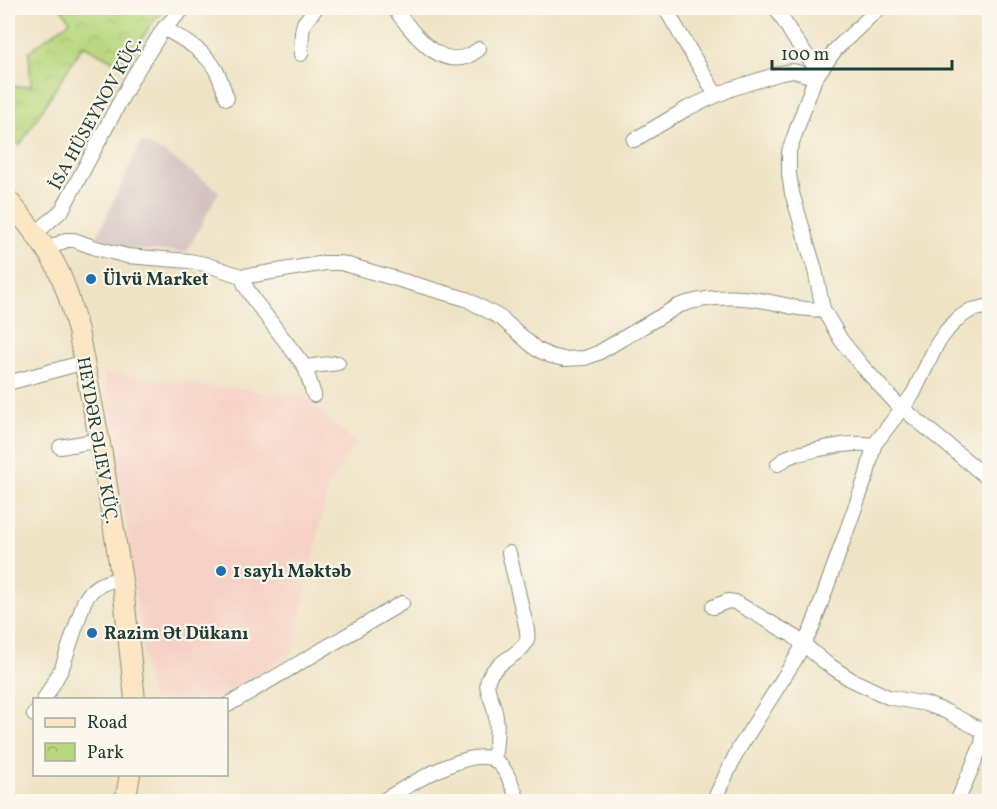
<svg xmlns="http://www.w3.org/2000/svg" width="997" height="809" font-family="Vollkorn,serif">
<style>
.built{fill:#f6d1c5}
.industrial{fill:#d1bfbf}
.park{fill:url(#park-crowns);stroke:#6c8a58;stroke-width:1.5}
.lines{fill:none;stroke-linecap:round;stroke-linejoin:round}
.street-casing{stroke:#87907c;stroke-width:16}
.secondary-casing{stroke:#87907c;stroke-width:22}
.street{stroke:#fff;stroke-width:14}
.secondary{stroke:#fce6c4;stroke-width:20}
.poi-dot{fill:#1f6fb2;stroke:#fbf7ec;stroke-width:2}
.labels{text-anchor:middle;stroke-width:4.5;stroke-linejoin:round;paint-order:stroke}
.street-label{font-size:18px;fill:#1f3d34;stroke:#fbf7ec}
.poi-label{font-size:18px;font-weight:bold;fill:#1f3d34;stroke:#fbf7ec;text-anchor:start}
</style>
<defs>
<pattern id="park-crowns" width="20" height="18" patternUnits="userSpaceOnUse" patternTransform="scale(1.5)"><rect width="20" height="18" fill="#b8d77d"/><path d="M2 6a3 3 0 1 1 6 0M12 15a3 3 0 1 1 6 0" fill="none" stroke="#9eb96d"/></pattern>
</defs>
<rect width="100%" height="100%" fill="#fbf7ec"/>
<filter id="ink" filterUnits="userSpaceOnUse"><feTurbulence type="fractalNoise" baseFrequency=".0167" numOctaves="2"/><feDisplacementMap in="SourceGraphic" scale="12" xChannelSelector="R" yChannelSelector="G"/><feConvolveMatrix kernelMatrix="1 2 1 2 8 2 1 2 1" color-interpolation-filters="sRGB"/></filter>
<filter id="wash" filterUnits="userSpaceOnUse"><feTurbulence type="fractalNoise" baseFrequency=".008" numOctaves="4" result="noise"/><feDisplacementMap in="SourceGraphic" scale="24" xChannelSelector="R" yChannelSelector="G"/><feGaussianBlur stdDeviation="1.35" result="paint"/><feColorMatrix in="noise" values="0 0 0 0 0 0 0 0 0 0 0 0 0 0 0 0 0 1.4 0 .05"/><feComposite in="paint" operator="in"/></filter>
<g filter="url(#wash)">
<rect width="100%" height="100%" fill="#efe3c5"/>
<path class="built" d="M104,373l202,24 49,47 -28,47 -33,159 -57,38 -24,11h-63z"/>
<path class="industrial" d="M141,142l24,11 54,38 -32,61 -62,-3 -28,-12z"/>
<path class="park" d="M61,8h105l-15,16 -27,43 -41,-22 -63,100 -12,-9v-49l23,-1 -2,-35 41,-30z"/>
</g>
<g filter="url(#ink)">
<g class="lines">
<defs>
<g id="street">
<path d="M394,8c19,25 50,70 85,41"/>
<path d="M665,8l51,87"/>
<path d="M776,8l18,30 25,34"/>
<path d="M879,8l-43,41 -21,29 -26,73v23l3,19 23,77 8,39 18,31 21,26 33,36 95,78"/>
<path d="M164,28c18,11 38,21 50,39 6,9 9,21 13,31"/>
<path d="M301,54l1,-22 2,-9 12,-15"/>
<path d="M634,140l54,-32 43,-19 50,-16 12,-2 8,2 14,5"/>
<path d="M34,233l9,-6 19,-17 71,-133 31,-49 20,-20"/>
<path d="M46,250l20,-10h8l22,8 31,8 62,5 16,3 36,12 13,-1 71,-12h16l125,36 35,19 35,31 15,7 13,3 21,-1 13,-5 80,-47c29,-11 63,-10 93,-4 18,4 35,9 52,7"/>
<path d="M241,276l5,11 8,13 51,67 9,28"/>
<path d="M305,367l33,-4"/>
<path d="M8,383l77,-21"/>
<path d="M60,447l40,-7"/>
<path d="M778,464l10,-7 8,-3c22,-4 56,-14 78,-9"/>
<path d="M713,607l15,-6 7,1 57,33 34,28 24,16 38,18 38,7 19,7 36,19 2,6 -1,8 -25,58"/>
<path d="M44,700l18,-32 22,-66c9,-18 20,-19 38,-24"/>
<path d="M226,706l176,-103"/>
<path d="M34,715v-1"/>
<path d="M494,760c2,-18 5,-35 0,-52 -2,-9 -9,-19 -6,-28 4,-17 35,-26 39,-40 1,-3 0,-7 0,-10l-18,-77"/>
<path d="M381,802c21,-13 92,-58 115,-41 12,9 17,28 23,41"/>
<path d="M713,802l25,-52 58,-92 16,-30 55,-154 7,-29 39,-51 24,-50 11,-15 12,-12 11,-7 19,-4"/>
</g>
<g id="secondary">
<path d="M8,200c17,20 34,41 47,64 11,21 17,44 23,67l24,123 21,133 12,113"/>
<path d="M125,802l5,-28"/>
</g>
</defs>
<use href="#street" class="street-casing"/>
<use href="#secondary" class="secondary-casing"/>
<use href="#street" class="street"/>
<use href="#secondary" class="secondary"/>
</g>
</g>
<g class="poi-dot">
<circle cx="91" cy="279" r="6"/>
<circle cx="221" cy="571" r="6"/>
<circle cx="92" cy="633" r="6"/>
</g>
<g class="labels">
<g class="street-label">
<text transform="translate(95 113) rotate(-61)" y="6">İSA HÜSEYNOV KÜÇ.</text>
<text transform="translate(98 440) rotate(80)" y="6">HEYDƏR ƏLIEV KÜÇ.</text>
</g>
<g class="poi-label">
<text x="103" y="285">Ülvü Market</text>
<text x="233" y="577">1 saylı Məktəb</text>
<text x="104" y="639">Razim Ət Dükanı</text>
</g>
</g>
<rect width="997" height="809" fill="none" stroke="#fbf7ec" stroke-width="30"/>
<rect x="33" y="698" width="195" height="78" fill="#fbf7ec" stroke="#a3ada2" stroke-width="1.5"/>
<rect x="45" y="718" width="30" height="9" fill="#fce6c4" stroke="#a3ada2" stroke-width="1.5"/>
<text x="87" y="728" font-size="18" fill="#1f3d34">Road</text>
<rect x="45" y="743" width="30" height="18" fill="url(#park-crowns)" stroke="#a3ada2" stroke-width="1.5"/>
<text x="87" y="758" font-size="18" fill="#1f3d34">Park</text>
<path d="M772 60v9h180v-9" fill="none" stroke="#1f3d34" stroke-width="3"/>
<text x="781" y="60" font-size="18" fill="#1f3d34" stroke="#fbf7ec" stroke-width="4.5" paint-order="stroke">100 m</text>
</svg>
